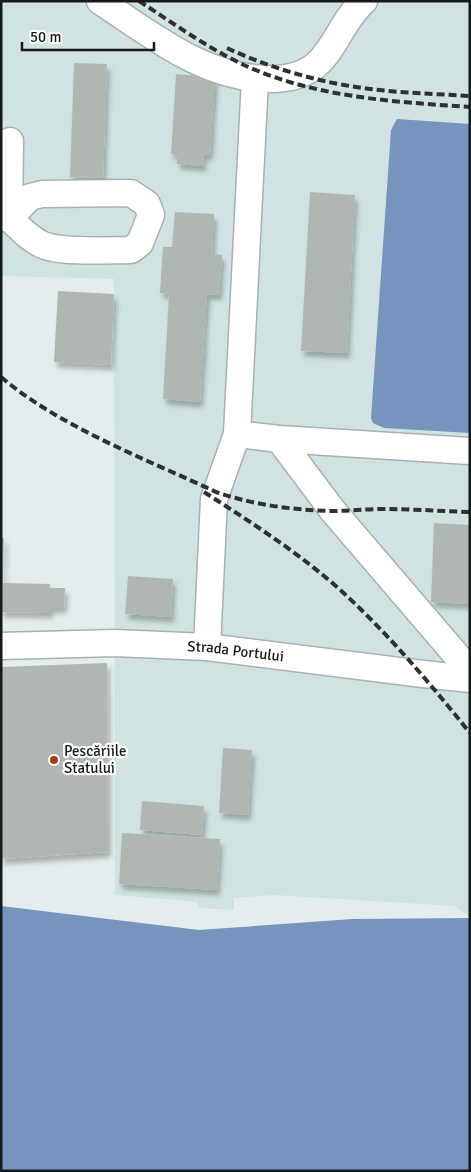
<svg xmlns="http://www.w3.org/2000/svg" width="471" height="1172" font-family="Signika,sans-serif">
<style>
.built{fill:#d0e3e2}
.water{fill:#7694bd}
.building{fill:#b0b7b3;filter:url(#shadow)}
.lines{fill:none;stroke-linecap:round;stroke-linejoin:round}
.minor-casing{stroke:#a8b1b1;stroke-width:29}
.minor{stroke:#fff;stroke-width:26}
.rail{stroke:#2c3131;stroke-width:4;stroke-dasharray:8 4;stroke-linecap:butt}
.poi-dot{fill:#a43e16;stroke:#fff;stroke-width:2}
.labels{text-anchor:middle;stroke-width:4.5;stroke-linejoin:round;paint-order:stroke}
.street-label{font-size:15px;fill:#161a1a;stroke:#fff}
.poi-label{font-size:15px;fill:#161a1a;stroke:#fff;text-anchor:start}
</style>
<defs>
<filter id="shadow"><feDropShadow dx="3" dy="5.5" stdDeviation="2.5" flood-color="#0004"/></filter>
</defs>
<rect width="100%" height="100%" fill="#e4eded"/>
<path class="built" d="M1,1h469v916l-16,-11 -180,-11 -40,3v12l-35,-2 -1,-6 -83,-7 -1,-616 -113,-3z"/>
<g class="water">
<path d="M397,119l73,5v309l-86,-5 -11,-5 -2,-5 20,-288z"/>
<path d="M1,906l198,24 154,-11 116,-1 1,253h-469z"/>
</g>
<g class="building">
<path d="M74,63l33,1 -4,114 -33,-1z"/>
<path d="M176,74l39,3 -5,78 -6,-1 -1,12 -26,-2v-10h-6z"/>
<path d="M310,192l45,3 -8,158 -46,-2z"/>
<path d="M175,212l39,2 -2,40 10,1 -3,40 -12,-1 -7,108 -37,-3 6,-105 -9,-1 3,-46h9z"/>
<path d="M58,291l56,3 -3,71 -57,-3z"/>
<path d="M434,523l36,2v79l-39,-2z"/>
<path d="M1,538h3l-1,45 47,1v4h15l-1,20h-14v5l-49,-1z"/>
<path d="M128,576l45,3 -2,38 -46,-3z"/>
<path d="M107,663l1,189 -107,7v-192z"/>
<path d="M223,748l29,2 -4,65 -29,-2z"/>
<path d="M142,801l62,5 -2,29 -62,-5z"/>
<path d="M122,833l98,6 -3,51 -98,-6z"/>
</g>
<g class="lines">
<defs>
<g id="minor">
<path d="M100,1c52,34 105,78 170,78 16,0 33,-3 46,-14 20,-17 27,-46 48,-64"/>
<path d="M131,193l16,11 4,11 -11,28 -9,7c-22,0 -70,3 -88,-5 -14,-6 -23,-17 -34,-27l21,-21 12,-3z"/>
<path d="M1,218h8l1,-77"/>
<path d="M237,434l42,5 191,12"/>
<path d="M279,439l54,72 137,160"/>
<path id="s1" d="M1,646l114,-3 92,4 216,27 47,5"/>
<path d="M207,647l7,-148 23,-65 18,-355"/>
</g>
</defs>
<use href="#minor" class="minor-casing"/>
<use href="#minor" class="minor"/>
<g class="rail">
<path d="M139,1c37,24 74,51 114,68 69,29 144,33 217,38"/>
<path d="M227,48c45,21 95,35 143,41 33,4 67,5 100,7"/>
<path d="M1,377c59,50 145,82 215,115 38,13 77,18 116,19 17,0 33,-2 50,-2 29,0 58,2 88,3"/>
<path d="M204,492c45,29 92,59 133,95 49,44 91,94 133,146"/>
</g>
</g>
<circle class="poi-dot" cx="54" cy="760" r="5"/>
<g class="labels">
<g class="street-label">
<text dy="5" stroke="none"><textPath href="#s1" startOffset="235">Strada Portului</textPath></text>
</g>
<g class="poi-label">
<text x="64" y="756">Pescăriile<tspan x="64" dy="17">Statului</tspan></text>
</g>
</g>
<rect width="471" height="1172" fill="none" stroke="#161a1a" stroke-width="5"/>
<path d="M22 42v8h132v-8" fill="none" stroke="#161a1a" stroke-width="2.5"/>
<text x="30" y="42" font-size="15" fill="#161a1a" stroke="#ffffff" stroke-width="4" paint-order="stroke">50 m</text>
</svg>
